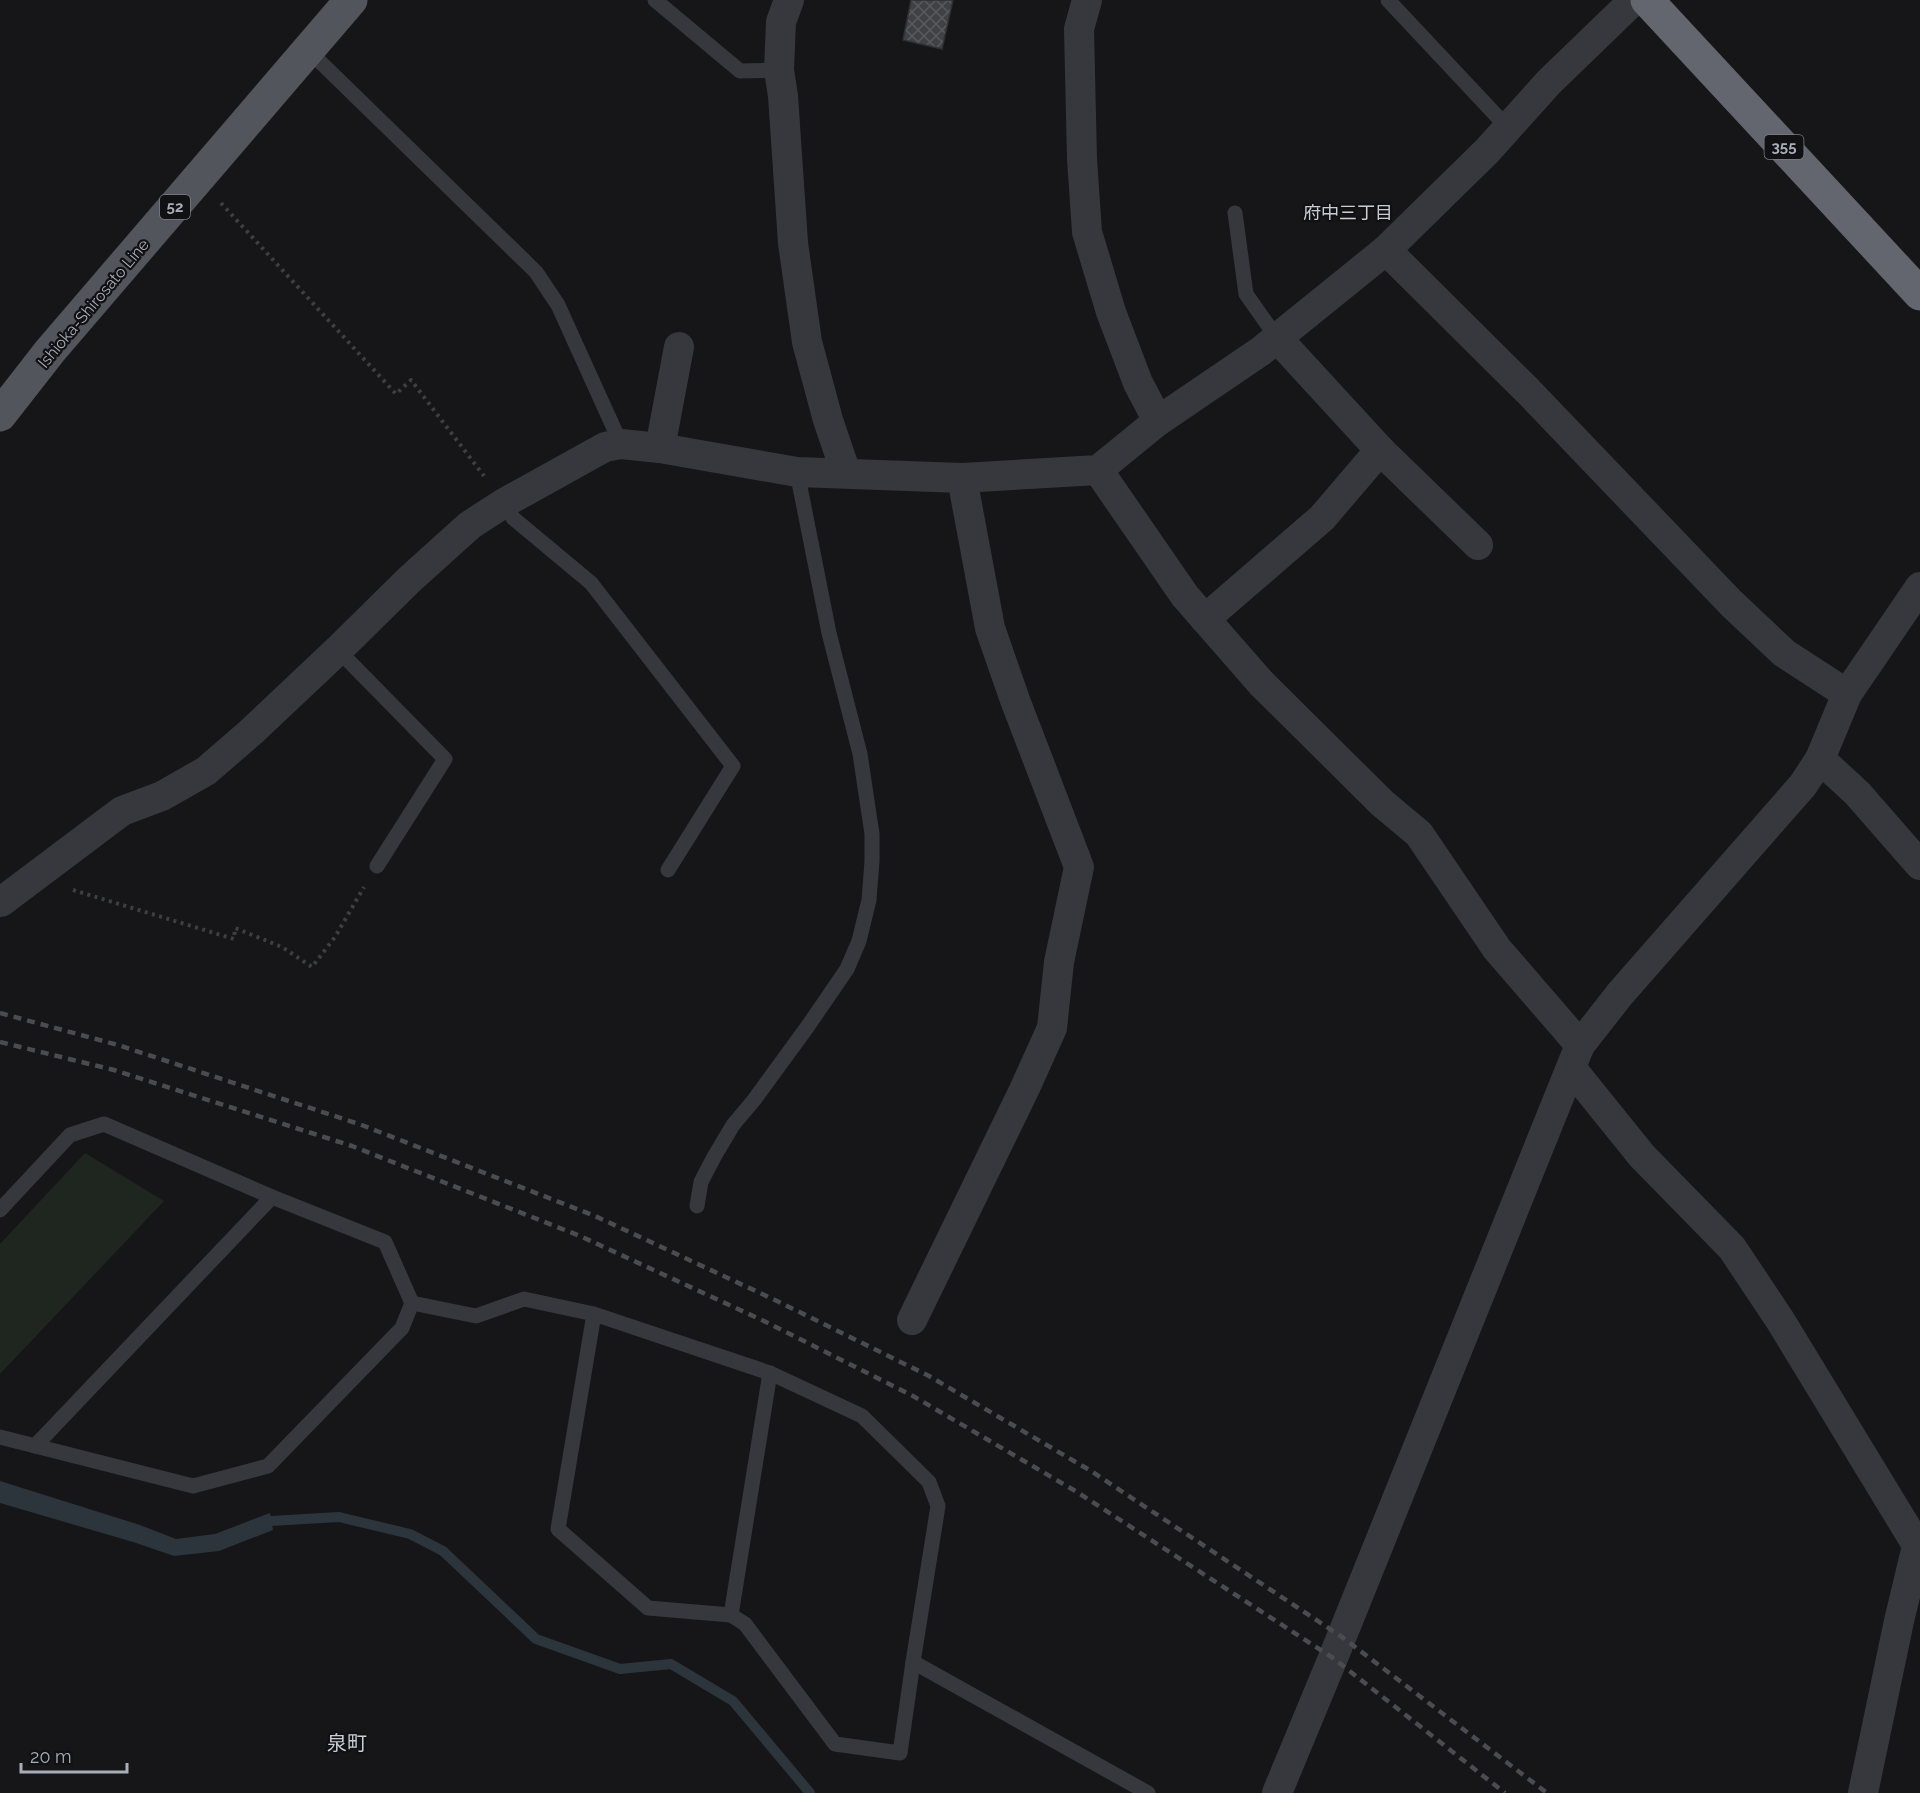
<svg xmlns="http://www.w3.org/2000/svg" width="1920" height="1793" font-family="Raleway,'Noto Sans JP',sans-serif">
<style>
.park{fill:#1e261f}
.water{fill:#2c353c}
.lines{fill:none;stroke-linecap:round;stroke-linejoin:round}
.stream{stroke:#2c353c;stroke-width:10}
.building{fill:url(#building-cross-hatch);stroke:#303034;stroke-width:1.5}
.path{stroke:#3d3f44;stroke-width:4;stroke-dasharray:3 4.5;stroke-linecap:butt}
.lane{stroke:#37383d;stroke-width:15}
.street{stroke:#37383d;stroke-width:30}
.primary{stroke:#53555c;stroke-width:33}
.highway{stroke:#63666e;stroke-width:33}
.rail{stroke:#4a4c52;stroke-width:4.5;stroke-dasharray:8 6;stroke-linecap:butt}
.labels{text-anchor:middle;stroke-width:4.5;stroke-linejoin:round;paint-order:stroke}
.shield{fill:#111113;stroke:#7b7e86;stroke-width:1.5}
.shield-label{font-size:15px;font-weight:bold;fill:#a8adb8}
.street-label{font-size:16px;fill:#a8adb8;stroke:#111113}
.neighbourhood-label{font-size:18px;fill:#c9ccd4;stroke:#111113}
.quarter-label{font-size:20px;fill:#c9ccd4;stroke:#111113}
</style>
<defs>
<pattern id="building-cross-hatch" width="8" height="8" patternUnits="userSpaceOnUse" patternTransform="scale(1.5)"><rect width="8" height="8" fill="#404145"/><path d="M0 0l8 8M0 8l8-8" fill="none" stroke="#595a5e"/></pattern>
</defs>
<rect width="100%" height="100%" fill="#161618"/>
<path class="park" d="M85,1153l79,48 -164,173v-130z"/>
<path class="water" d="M0,1481l140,44 36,14 39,-5 55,-21 3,17 -54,21 -45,5 -41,-14 -133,-39z"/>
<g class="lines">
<path class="stream" d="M260,1525l11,-4 68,-4 71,17 33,17 93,88 84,30 51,-5 62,37 77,92"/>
</g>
<path class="building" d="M911,0h42l-11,49 -39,-9z"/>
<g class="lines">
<g class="path">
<path d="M221,203l175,191 15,-14 73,96"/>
<path d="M73,890l161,49 1,-11 47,19 30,20 23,-30 29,-50"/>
</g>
<g class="lane">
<path d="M655,0l85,71 39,-1"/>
<path d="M1388,0l120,128"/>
<path d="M309,51l227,221 22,33 63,139"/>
<path d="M1235,213l11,81 31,44"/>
<path d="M504,503l9,15 78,65 142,183 -65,104"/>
<path d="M338,650l107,109 -68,107"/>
<path d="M697,1206l4,-24 13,-25 19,-32 21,-25 54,-74 39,-57 12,-28 10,-41 3,-39v-27l-12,-80 -31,-121 -32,-161"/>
<path d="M0,1210l70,-75 34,-11 168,73 113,45 27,61 -10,25 -134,138 -75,20 -193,-49"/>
<path d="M412,1303l64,13 48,-17 70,15 176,59 92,43 67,66 9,24 -25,156 -13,91 -65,-9 -90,-120 -14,-9 -83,-7 -90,-79 36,-215"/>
<path d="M35,1446l237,-249"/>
<path d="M731,1615l39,-242"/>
<path d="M913,1662l235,131"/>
</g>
<g class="street">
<path d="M789,0l-8,22 -2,48 4,26 10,147 14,99 21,78 18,53"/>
<path d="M1087,0l-8,29 3,130 5,73 24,80 27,71 20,38"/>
<path d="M1386,250l142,141 203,212 53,50 63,41"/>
<path d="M1277,338l103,112 98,95"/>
<path d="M660,448l19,-101"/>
<path d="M1098,470l87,126 76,87 121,120 37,31 78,115 83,96"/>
<path d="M1205,619l117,-101 58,-68"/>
<path d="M1820,759l37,34 63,72"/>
<path d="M0,901l1,1 121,-91 40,-15 44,-25 45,-39 87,-82 71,-70 61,-55 34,-22 101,-56 16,-3 39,4 137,24 165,6 136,-8 60,-49 103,-70 125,-101 101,-99 62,-69 85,-82"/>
<path d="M1571,1068l71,88 90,92 48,72 140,230"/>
<path d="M912,1320l112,-230 28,-62 7,-66 20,-95 -64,-167 -25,-72 -28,-150"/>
<path d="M1277,1793l56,-135 247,-613 40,-51 183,-209 17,-26 27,-65 73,-107"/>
<path d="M1863,1793l36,-172 18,-75"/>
</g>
<path class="primary" d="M0,415l50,-64 301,-351"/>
<path class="highway" d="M1647,0l273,294"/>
<g class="rail">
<path d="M0,1013l118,32 241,79 236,92 180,84 154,76 162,95 251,166 205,156"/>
<path d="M0,1042l114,28 238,76 228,90 186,86 147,74 164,96 256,166 172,135"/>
</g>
</g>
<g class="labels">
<g class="shield">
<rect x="1764.5" y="135" width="39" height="24" rx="4.5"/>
<rect x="160" y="195" width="30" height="24" rx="4.5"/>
</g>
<g class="shield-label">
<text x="1784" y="152">355</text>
<text x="175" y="212">52</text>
</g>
<g class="street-label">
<text transform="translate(93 303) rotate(-50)" y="6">Ishioka-Shirosato Line</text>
</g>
<g class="neighbourhood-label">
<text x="1348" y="219">府中三丁目</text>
</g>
<g class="quarter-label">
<text x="347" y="1750">泉町</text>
</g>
</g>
<path d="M21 1763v9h106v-9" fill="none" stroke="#a8adb8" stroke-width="3"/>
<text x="30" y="1763" font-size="18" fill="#a8adb8" stroke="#111113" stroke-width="4.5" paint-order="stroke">20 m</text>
</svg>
